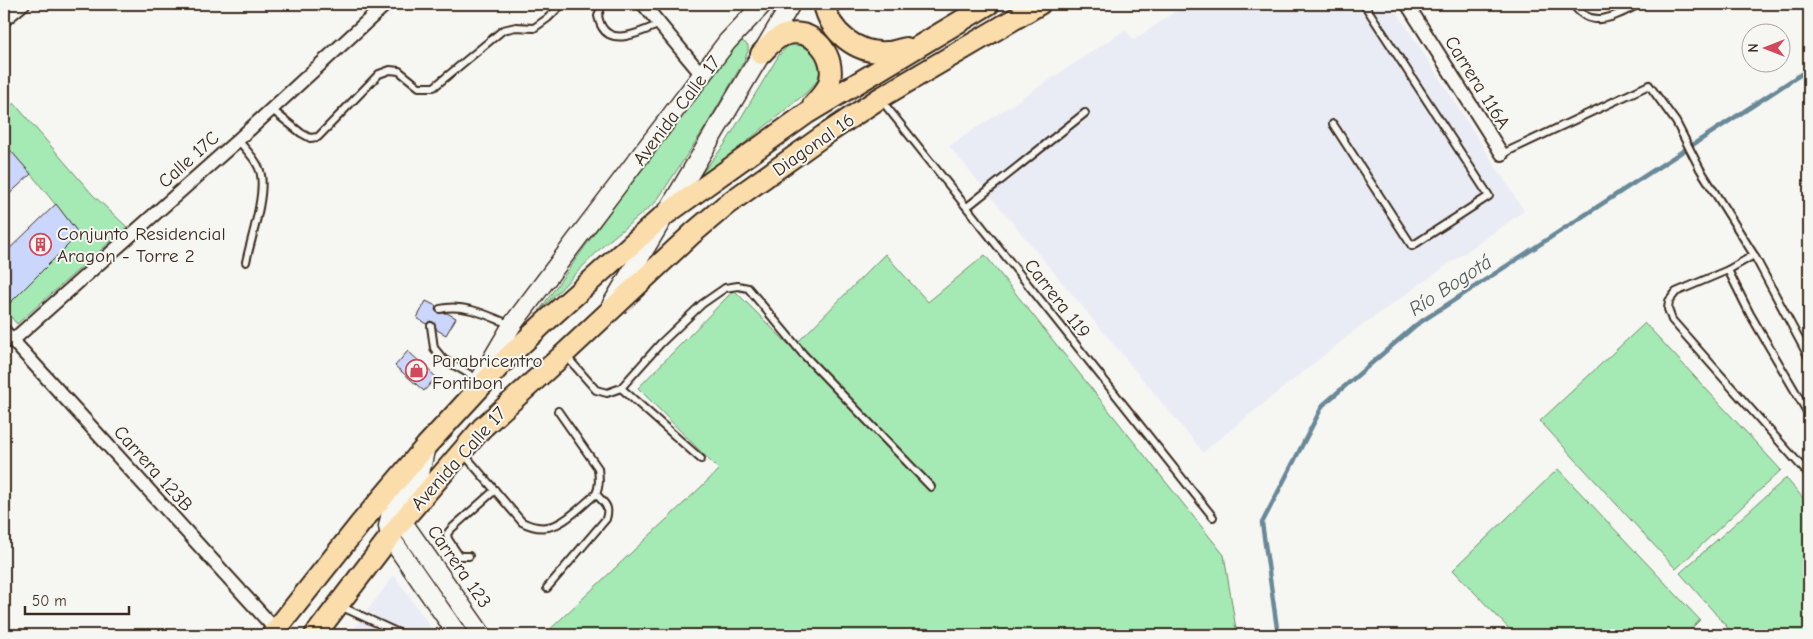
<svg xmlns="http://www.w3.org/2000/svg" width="1813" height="639" font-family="'Comic Neue',sans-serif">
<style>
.built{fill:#e9ecf5}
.green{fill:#a5e9b4;stroke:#708a69}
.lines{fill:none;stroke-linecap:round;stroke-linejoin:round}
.stream{stroke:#698998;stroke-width:4.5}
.building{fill:#cbd6fd;stroke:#3b2a1e}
.lane-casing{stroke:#3b2a1e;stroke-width:10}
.street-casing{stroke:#3b2a1e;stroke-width:16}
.secondary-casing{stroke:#3b2a1e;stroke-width:21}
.primary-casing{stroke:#3b2a1e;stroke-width:24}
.lane{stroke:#f6f6f2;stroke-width:6}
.street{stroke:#f6f6f2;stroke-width:12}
.secondary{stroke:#f6f6f2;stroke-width:18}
.primary{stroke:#fbddab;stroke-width:20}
.labels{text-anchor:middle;stroke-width:4;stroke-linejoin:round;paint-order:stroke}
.street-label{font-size:19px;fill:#3b2a1e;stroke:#f6f6f2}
.poi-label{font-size:19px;fill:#3b2a1e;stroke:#f6f6f2;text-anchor:start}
.water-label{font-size:20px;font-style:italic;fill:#525a5b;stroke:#f6f6f2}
</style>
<rect width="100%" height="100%" fill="#f6f6f2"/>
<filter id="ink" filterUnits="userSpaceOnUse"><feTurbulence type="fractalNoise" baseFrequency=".02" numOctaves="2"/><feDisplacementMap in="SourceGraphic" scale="10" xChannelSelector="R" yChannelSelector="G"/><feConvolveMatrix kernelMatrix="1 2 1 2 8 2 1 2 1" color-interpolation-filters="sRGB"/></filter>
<g filter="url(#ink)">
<g class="built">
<path d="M1186,4h206l132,207 -166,117 -155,124 -254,-306 176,-116 9,10z"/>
<path d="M394,575l42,60h-87z"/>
</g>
<g class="green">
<path d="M742,41l6,4v6l-4,10 -38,65 -50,76 -51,42 -66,67 120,-168 77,-98z"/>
<path d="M797,42h10l15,23 -5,16 -11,12 -115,94 34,-43 54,-89 10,-10z"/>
<path d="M14,103l78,91 35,33 -110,97 -13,-15 75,-75 -48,-60 -22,-24 -5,4v-42z"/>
<path d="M885,254l43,48 57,-47 239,300 13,80h-693l175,-165 -81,-82 96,-98 58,58z"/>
<path d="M1645,323l136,147 -105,99 -136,-148z"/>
<path d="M1558,469l142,151 -15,15h-170l-62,-65z"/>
<path d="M1786,478l23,27v130h-75l-54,-62z"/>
</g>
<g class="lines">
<path class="stream" d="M1278,635l-16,-112 61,-118 93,-80 393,-256"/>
</g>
<g class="building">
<path d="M4,143l27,31 -27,25z"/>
<path d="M56,204l23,30 -75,75v-55z"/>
<path d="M426,301l10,5 -1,4 3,3h9l9,5 -10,17 -9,-5 -4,-8 -3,-1 -4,3 -9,-6z"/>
<path d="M408,351l28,26 -12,14 -29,-25z"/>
</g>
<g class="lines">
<defs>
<g id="lane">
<path d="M602,4l-4,12c1,4 2,8 4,11 11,20 43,3 58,-3"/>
<path d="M1573,4c18,27 43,12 66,0"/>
<path d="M882,101l331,416"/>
<path d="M271,109l30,24 9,5 8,-1 61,-63 11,-4 9,1 20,16h15l69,-57 13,-3 18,1 14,-10 14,-14"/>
<path d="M1333,124l79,122 77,-50 -125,-192"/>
<path d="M238,140c8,10 21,22 23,35 4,22 -10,64 -15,87"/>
<path d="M1502,154l147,-69 27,37 24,47 54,86 55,103"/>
<path d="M967,207l118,-94"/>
<path d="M1754,255l-26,15 22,44 59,101"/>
<path d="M1728,270l-52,22 -7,9 -1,8 4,11 137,155"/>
<path d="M440,309c25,-6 49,7 71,16"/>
<path d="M431,326l3,22 9,11 35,20"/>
<path d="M567,357l29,33 11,3 14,-5 40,-45 41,-39 23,-16 13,-2 10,2 55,66 128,133"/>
<path d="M621,388l80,71"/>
<path d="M463,453l59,69c32,17 51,-9 74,-28 4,-9 3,-16 2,-26l-40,-57"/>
<path d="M469,556h-10l-11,-17 -1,-5 4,-5 44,-39"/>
<path d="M547,588l59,-69c4,-13 -1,-15 -10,-25"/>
<path d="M340,606l63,29"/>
</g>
<g id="street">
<path d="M643,4l59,71"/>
<path d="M1407,4l95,150"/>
<path d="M4,20l19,-16"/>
<path d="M4,331l272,299"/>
<path d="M12,341l226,-201 148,-136"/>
</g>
<g id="secondary">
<path d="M612,304l179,-300"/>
<path d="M478,383l34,-58 77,-102 138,-181 36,-38"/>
<path d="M426,446l-7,32 -27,30 -4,18 2,11 68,98"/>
<path d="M402,521l80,114"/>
</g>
<g id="primary">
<path d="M824,4c6,29 33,50 63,48 6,0 13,-3 19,-4"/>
<path d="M761,54c7,-7 12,-14 21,-18 30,-13 58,22 46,50 -3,6 -10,13 -15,19"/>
<path d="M272,635l88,-111 66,-78 81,-88 37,-35 118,-106 144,-103 183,-110"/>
<path d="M315,635l87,-114 80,-93 82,-74 129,-121 33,-28 97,-69 57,-38 160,-94"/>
</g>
</defs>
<use href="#lane" class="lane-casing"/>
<use href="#street" class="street-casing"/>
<use href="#secondary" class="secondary-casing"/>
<use href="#primary" class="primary-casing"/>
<use href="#lane" class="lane"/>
<use href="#street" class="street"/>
<use href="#secondary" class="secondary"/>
<use href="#primary" class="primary"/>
</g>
</g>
<defs>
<symbol id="building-ring" viewBox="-11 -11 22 22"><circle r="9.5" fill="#f6f6f2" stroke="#d1495b" stroke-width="1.5"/><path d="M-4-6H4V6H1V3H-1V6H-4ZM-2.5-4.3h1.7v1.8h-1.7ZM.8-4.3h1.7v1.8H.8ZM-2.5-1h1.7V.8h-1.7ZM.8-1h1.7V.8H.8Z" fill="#d1495b"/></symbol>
<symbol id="shop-ring" viewBox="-11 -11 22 22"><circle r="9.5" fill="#f6f6f2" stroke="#d1495b" stroke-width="1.5"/><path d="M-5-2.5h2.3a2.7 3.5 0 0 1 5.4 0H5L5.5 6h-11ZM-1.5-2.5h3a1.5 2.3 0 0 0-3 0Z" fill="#d1495b"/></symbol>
</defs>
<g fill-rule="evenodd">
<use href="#building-ring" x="28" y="232" width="25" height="25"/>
<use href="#shop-ring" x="404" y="358" width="25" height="25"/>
</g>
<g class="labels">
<g class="street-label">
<text transform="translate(1478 82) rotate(58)" y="7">Carrera 116A</text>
<text transform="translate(676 110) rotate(-53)" y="7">Avenida Calle 17</text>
<text transform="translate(813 144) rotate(-35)" y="7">Diagonal 16</text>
<text transform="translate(188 159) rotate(-42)" y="7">Calle 17C</text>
<text transform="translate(1058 298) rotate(52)" y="7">Carrera 119</text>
<text transform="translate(458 458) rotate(-48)" y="7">Avenida Calle 17</text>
<text transform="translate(154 468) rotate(48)" y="7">Carrera 123B</text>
<text transform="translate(460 566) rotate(55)" y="7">Carrera 123</text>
</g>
<g class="poi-label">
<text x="57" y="240">Conjunto Residencial<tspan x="57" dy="22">Aragon - Torre 2</tspan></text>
<text x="432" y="367">Parabricentro<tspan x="432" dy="22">Fontibon</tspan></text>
</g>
<g class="water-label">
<text transform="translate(1450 285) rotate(-33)" y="7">Río Bogotá</text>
</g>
</g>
<rect width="1813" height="639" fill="none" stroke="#f6f6f2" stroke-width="20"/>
<rect x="10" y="10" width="1793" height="619" fill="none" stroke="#3b2a1e" stroke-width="2" filter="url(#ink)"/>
<g transform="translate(1766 48) rotate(270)"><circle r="24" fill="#f6f6f2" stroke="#aba49d"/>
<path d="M0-4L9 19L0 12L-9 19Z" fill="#d1495b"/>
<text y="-8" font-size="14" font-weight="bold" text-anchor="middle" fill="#3b2a1e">N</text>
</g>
<path d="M25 606v8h104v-8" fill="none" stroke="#3b2a1e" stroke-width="2.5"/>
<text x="32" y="606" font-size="15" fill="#3b2a1e" stroke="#f6f6f2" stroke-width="4" paint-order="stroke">50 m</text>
</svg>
